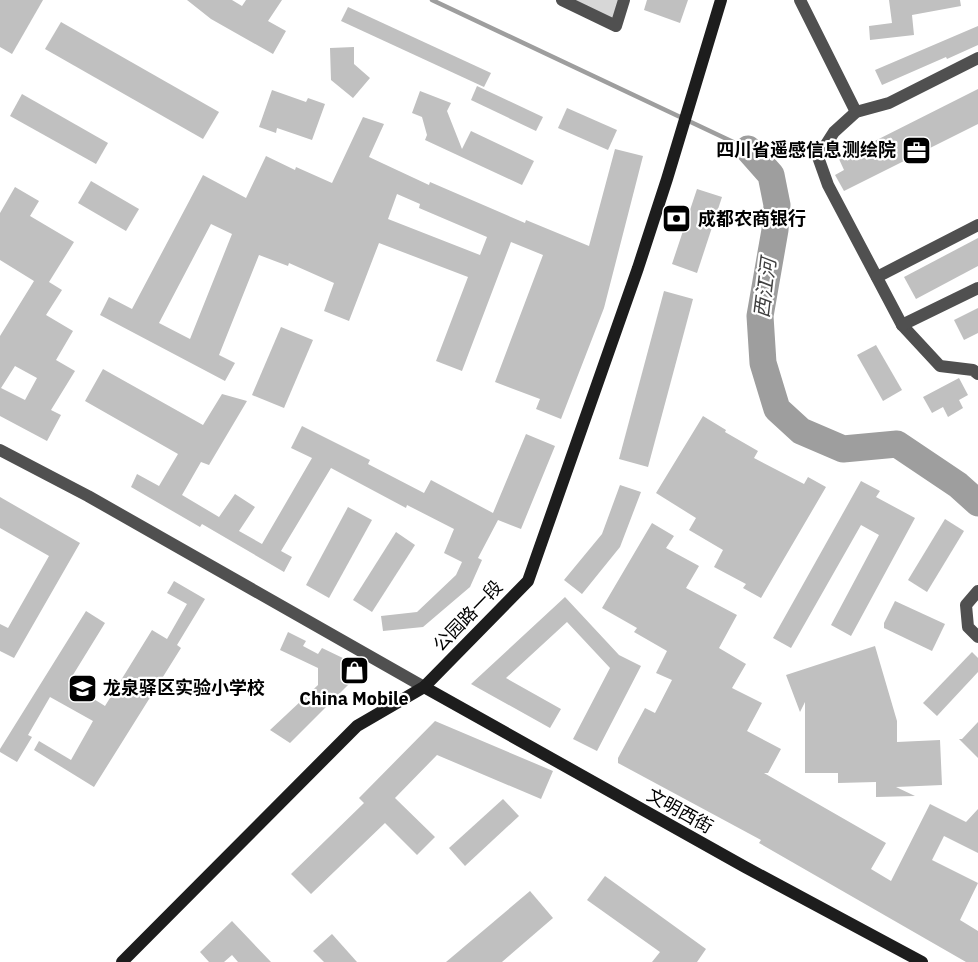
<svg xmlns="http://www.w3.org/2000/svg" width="978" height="962" font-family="'IBM Plex Sans','Noto Sans SC',sans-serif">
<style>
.green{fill:#d7d7d7}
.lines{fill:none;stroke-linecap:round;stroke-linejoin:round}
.stream{stroke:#9e9e9e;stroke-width:4.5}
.river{stroke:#9e9e9e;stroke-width:27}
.building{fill:#c0c0c0;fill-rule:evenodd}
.street{stroke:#505050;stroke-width:12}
.secondary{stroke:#1d1d1d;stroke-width:12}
.labels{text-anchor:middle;stroke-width:4.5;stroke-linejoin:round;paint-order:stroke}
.poi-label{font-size:18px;font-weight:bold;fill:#000;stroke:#fff;text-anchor:start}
.street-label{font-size:18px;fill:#000;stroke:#fff}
.water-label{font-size:20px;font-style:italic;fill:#3f3f3f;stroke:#fff}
</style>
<rect width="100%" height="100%" fill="#fff"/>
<path class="green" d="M562,0h62l-8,26z"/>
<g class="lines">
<path class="stream" d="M432,0l316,149"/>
<path class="river" d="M748,149l23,26 6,30 -2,25 -15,86 3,47 14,46 24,22 42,18 54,-5 61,41 20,18"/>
</g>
<g class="building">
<path d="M0,0h43l-31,54 -12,-7z"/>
<path d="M187,0h45l10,6 4,-6h36l-14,21 18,10 -13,23 -62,-35z"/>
<path d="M647,0h41l-8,23 -36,-13z"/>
<path d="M889,0h71l1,6 -49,9 2,20 -44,5 -1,-14 23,-3z"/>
<path d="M348,7l143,66 -7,14 -143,-66z"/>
<path d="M61,22l158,90 -16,27 -158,-90z"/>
<path d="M978,26v19l-31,14 -1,-2 -64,28 -7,-15z"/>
<path d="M354,47v17l16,14 -17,20 -22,-18 -1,-32z"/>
<path d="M477,86l66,31 -7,14 -65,-31z"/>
<path d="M978,89v35l-134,67 -9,-16 9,-5 -5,-11z"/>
<path d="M272,90l34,12 2,-4 17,6 -13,36 -35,-12 -1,5 -17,-6z"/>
<path d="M420,91l31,12 -4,8 15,38 9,-18 63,30 -12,24 -97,-45 2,-5 -5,-18 -10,-4z"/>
<path d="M22,94l86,49 -12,21 -86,-48z"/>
<path d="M567,108l50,22 -9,20 -50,-22z"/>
<path d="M363,117l21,7 -15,33 60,28 1,-3 95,41 1,-3 63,26 26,-97 28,7 -39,152 -43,111 -25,-10 4,-10 -45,-17 48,-127 -32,-13 -49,129 -26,-10 32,-84 -89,-34 -30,78 -25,-10 10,-28 -45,-20 -1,3 -29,-11 -40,100 16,8 -10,18 -125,-66 9,-18 23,12 71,-134 43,23 20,-42 29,14 1,-3 36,16zM397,194l23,10 -1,4 68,29 -7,18 -92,-36zM211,224l21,10 -42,105 -31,-16z"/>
<path d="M91,181l48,28 -13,22 -48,-28z"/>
<path d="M15,187l24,14 -9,15 44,26 -25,40 13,8 -16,25 27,16 -17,29 19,11 -24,39 10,5 -14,26 -47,-25v-80l34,-55 -34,-21v-47zM15,366l22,12 -12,22 -24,-12z"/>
<path d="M697,189l25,8 -25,76 -25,-9z"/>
<path d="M978,238v28l-62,33 -12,-22z"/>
<path d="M664,291l29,8 -45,168 -29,-8z"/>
<path d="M978,308v25l-14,7 -10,-20z"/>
<path d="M281,327l32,13 -29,68 -32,-13z"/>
<path d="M876,345l26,45 -19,11 -26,-46z"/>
<path d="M103,369l100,56 19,-31 25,7 -38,64 -8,-3 -19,33 37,22 16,-23 20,13 -16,24 23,13 50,-86 -21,-10 11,-22 68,34 -2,4 56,29 7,-13 62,33 33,-79 29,12 -34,83 -23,-9 -20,38 4,2 -12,27 -47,40 -40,4 -2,-15 36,-4 39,-37 6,-13 -18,-9 10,-24 -47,-24 -1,3 -75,-40 -50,83 11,6 -8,15 -82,-48 -2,3 -69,-40 6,-13 22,12 19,-32 -93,-53z"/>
<path d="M959,378l9,17 -9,5 4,8 -15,9 -5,-10 -11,6 -9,-16z"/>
<path d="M703,416l23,14 -1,2 33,19 -4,7 50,26 4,-7 18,10 -65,111 -18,-10 3,-4 -32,-17 9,-17 -34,-20 7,-12 -40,-25z"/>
<path d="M861,481l19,10 -4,6 39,21 -64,118 -20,-11 48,-90 -18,-10 -70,123 -18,-10z"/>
<path d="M620,485l21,7 -21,55 -38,47 -18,-14 38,-46z"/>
<path d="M0,497l80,46 -66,115 -14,-7v-27l8,4 41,-72 -49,-28z"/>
<path d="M348,507l24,13 -43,78 -23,-13z"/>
<path d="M945,519l19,12 -37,61 -19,-12z"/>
<path d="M652,523l22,13 -8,12 33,18 -13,22 51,27 -18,33 27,16 -14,24 30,15 -15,28 34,18 -13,24h-4l122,70 -15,26 20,12 39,-77 36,18 12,-13v44l-34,-17 -12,24 46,23 -18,37 18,11v31h-12l-207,-119 2,-3 -143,-77v-5l27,-50 10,5 17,-33 -16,-7 11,-22 -33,-19 3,-4 -35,-20z"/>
<path d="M396,532l19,13 -43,67 -19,-12z"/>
<path d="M174,581l31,18 -28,46 4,3 -87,139 -60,-37 5,-9 32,19 22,-39 -43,-24 -22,38 4,2 -15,25 -17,-10v-3l86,-138 19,12 -37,60 37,23 47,-76 15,9 20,-35 -20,-11z"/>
<path d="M565,597l54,58 22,11 -44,85 -24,-12 37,-71 -43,-46 -61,56 55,31 -11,19 -79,-44z"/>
<path d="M895,601l50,23 -13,27 -48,-23v-5z"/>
<path d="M288,632l18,9 -3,5 15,8 4,-6 25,12 3,23 -60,60 -20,-13 48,-45v-17l-38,-18z"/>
<path d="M875,646l22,75v21l43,-2 2,45 -46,2 19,9 -39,1v-15l-38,1v-10h-33v-71l-5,10 -14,-37z"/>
<path d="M972,652l6,6v14l-41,44 -14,-13z"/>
<path d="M435,721l118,50 -12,28 -104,-44 -42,43 40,39 -18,18 -32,-32 -74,71 -20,-20 73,-71 -5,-5z"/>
<path d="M978,722v36l-19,-19h3z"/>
<path d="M503,799l16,17 -54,50 -16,-18z"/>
<path d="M605,876l101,73 -9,13h-45l8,-10 -73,-52z"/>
<path d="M530,891l23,27 -51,44h-56z"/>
<path d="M232,921l39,41h-33l-6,-7 -8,7h-15l-9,-10z"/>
<path d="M332,934l25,28h-33l-11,-11z"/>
</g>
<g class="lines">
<g class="street">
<path d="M562,0l54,26 8,-26"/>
<path d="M800,0l56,112"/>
<path d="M978,58l-89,45 -33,9 -22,20 -16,25 10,28 74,140 38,41 33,4 5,4"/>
<path d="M877,277l101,-52"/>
<path d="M902,325l76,-37"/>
<path d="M0,450l88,46 336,191"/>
<path d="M978,591l-12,14 2,22 10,10"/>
</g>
<g class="secondary">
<path d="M424,687l321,180 177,95"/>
<path d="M122,962l235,-236 67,-39 104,-106 110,-313 29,-89 54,-179"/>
</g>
</g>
<defs>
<symbol id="office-square" viewBox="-11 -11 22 22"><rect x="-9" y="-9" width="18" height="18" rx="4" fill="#000" stroke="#fff"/><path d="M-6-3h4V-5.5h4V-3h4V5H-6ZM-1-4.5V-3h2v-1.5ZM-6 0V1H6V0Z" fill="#fff"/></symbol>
<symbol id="bank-square" viewBox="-11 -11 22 22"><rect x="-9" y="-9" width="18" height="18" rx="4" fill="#000" stroke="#fff"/><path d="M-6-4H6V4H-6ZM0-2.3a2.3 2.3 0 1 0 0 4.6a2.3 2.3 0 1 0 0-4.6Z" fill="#fff"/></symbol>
<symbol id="shop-square" viewBox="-11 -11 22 22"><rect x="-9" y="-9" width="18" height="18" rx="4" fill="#000" stroke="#fff"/><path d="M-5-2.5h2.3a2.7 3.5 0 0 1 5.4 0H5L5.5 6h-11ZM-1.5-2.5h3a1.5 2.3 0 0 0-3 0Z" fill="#fff"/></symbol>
<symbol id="school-square" viewBox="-11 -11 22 22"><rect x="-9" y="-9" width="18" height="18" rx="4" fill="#000" stroke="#fff"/><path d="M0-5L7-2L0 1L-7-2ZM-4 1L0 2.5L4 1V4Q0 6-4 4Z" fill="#fff"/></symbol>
</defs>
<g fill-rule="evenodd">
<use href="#office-square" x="900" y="134" width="33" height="33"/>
<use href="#bank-square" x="660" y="202" width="33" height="33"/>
<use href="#shop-square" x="338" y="654" width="33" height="33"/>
<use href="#school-square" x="66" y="672" width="33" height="33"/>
</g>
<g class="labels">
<g class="poi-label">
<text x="896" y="156" text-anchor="end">四川省遥感信息测绘院</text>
<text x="698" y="225">成都农商银行</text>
<text x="103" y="694">龙泉驿区实验小学校</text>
<text x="354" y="705" text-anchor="middle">China Mobile</text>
</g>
<g class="street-label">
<text transform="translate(468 616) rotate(-46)" y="6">公园路一段</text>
<text transform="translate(680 811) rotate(29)" y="6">文明西街</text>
</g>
<g class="water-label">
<text transform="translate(765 288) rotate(-83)" y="7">西江河</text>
</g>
</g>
</svg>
